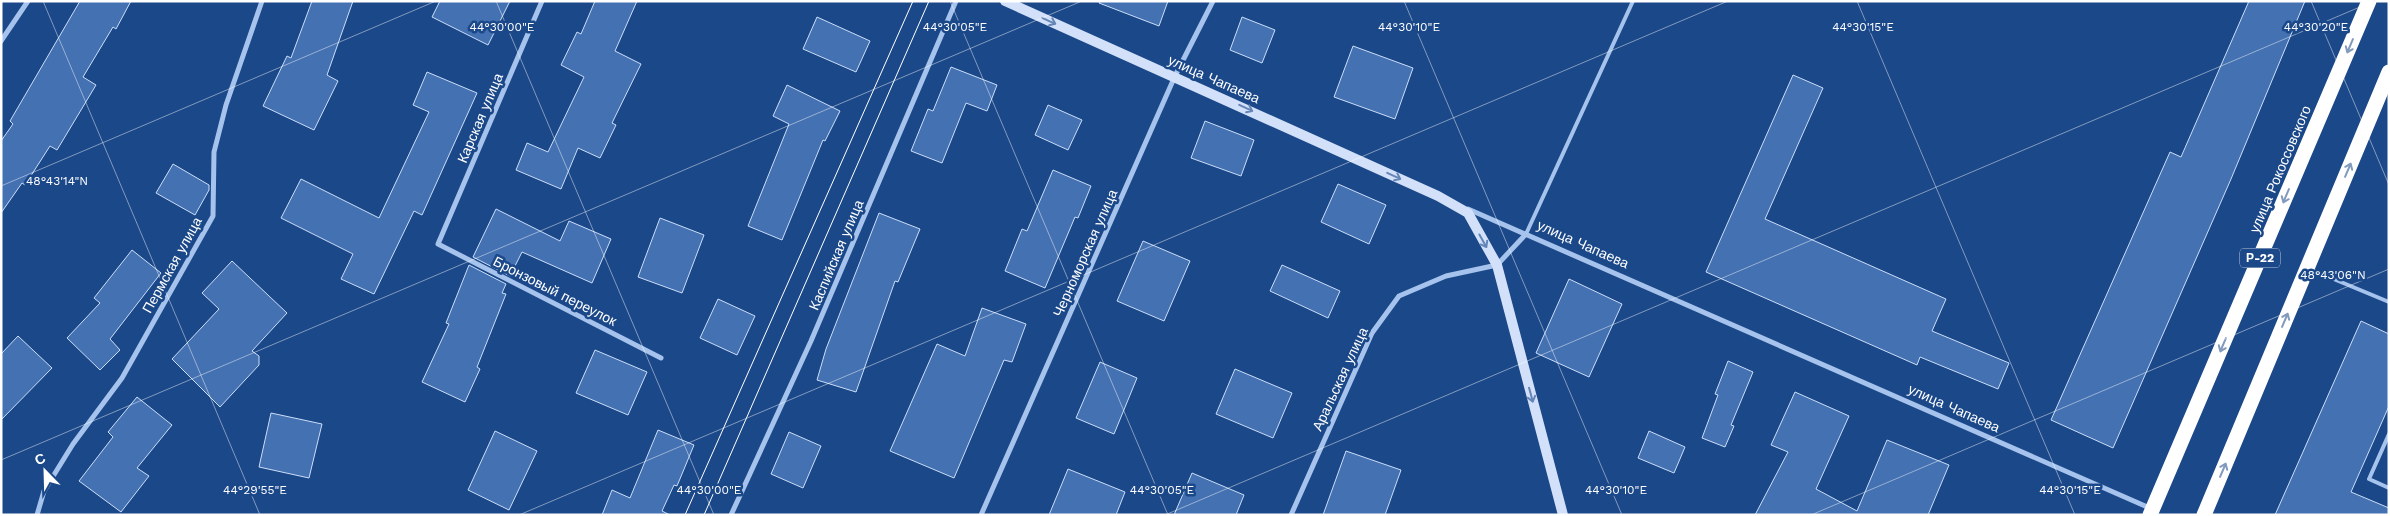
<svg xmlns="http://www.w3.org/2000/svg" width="2390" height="516" font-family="'Work Sans',sans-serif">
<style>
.building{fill:#4471b2;stroke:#cbdef9}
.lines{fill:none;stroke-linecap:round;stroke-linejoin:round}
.lane{stroke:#a5c3ec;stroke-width:4}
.street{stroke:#a5c3ec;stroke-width:5}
.secondary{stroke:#d2e1f9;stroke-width:10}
.highway{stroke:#fff;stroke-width:15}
.tram{stroke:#fff;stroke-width:1}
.oneway{stroke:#6485b6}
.oneway2{stroke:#829abe}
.ticks{fill:none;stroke:#fff;stroke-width:1;stroke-opacity:0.45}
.labels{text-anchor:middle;stroke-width:5;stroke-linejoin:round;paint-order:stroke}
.shield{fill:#1b4889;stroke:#bbc8dc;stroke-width:1}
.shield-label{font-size:12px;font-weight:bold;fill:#fff}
.street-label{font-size:14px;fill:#fff;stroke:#1b4889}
.ticks-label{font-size:12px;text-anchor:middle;fill:#fff;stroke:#1b4889;stroke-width:5;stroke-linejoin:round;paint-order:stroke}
</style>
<rect width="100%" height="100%" fill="#1b4889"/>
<g class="building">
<path d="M80,1h51l-15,28 -3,-2 -30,50 13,8 -39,65 -7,-4 -25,39 -3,-2 -21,30v-72l12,-17 -3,-3z"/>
<path d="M312,1h41l-26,74 11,6 -24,49 -51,-24 24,-50 4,2z"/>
<path d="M440,1h70l-22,44 -56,-28z"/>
<path d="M595,1h42l-22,50 26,13 -29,59 4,2 -16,33 -22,-10 -17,41 -45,-19 11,-27 21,9 36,-75 -23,-12 16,-33 4,2z"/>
<path d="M1100,1h68l-9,25 -60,-23z"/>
<path d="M2249,1h56l-74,178 -118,269 -62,-28 119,-268 11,5z"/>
<path d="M817,17l53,24 -14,31 -53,-23z"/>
<path d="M1242,17l33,13 -13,33 -32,-13z"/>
<path d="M1353,46l60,22 -18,51 -61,-22z"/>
<path d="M951,67l46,18 -10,26 -21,-8 -24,60 -31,-12 17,-42 5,2z"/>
<path d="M427,72l50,21 -55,122 -8,-4 -40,83 -33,-15 12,-25 -72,-36 20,-39 78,39 50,-106 -16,-7z"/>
<path d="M1793,75l30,13 -58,131 181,80 -14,32 77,32 -11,26 -78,-32 -3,8 -211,-93z"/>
<path d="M787,85l53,26 -15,30 -2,-1 -41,100 -34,-14 41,-102 -16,-8z"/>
<path d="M1048,105l34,15 -14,30 -33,-15z"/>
<path d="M1205,121l49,19 -13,36 -50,-18z"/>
<path d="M173,164l36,21v5l-14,25 -39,-22z"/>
<path d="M1053,170l38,16 -13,32 -3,-1 -30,71 -40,-17 17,-42 5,2z"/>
<path d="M1338,184l48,21 -17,39 -48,-22z"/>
<path d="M496,209l64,32 9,-20 42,18 -19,44 -70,-31 -12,24 -37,-19z"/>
<path d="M879,213l41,16 -22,53 -3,-1 -39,111 -39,-12 9,-31z"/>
<path d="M660,218l44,17 -22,58 -44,-16z"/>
<path d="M1143,241l47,20 -26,60 -47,-20z"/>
<path d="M132,250l29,23 -51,66 10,11 -20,20 -33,-32 33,-35 -6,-5z"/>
<path d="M232,261l55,52 -35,38 7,5v9l-39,42 -48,-48 47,-50 -17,-16z"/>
<path d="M469,265l37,19 -4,9 4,1 -29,73 3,2 -15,33 -43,-20 27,-58 -3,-1z"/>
<path d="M1282,265l58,26 -12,27 -58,-27z"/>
<path d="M1569,279l53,25 -33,73 -53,-24z"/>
<path d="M718,299l37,17 -18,39 -37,-17z"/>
<path d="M982,308l44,16 -14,38 -8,-2 -50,118 -64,-27 47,-107 28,12z"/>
<path d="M2361,321l28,13v72l-38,86 38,16v7h-114z"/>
<path d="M18,336l34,32 -51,52v-66z"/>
<path d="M595,350l52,22 -19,43 -52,-22z"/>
<path d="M1728,361l25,11 -22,53 3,1 -9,21 -23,-9 16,-43 -3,-1z"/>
<path d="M1100,362l37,16 -23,56 -38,-16z"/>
<path d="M1235,369l57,24 -19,45 -57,-24z"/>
<path d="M1795,392l54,24 -33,73 41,22 30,-71 62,25 -21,50h-173l33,-63 -17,-7z"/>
<path d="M137,397l35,28 -35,43 12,8 -28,36 -42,-31 34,-44 -5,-5z"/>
<path d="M271,413l51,11 -13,54 -50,-11z"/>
<path d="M658,430l36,15 -17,41 -3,-1 -12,26 8,4h-68l10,-25 18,8z"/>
<path d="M495,431l42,20 -28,59 -41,-20z"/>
<path d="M1649,431l36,16 -11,26 -36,-15z"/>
<path d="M789,432l32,14 -18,42 -32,-14z"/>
<path d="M1346,451l55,19 -16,45h-62z"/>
<path d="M1068,469l57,23 -9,23h-67z"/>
<path d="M1192,473l52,22 -8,20h-62z"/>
</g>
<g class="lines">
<g class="lane">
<path d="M1526,234l107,-233"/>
<path d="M2312,270l77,32"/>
<path d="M2389,434l-20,45 20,9"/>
</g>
<g class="street">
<path d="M542,1l-104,243 223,114"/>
<path d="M1,41l27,-40"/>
<path d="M1468,209l684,300"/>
<path d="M37,515l7,-24 29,-47 49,-66 91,-162 1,-64 12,-47 36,-104"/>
<path d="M731,515l80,-174 145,-340"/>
<path d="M981,515l194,-439 38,-75"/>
<path d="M1291,515l81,-182 27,-37 47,-20 51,-11 29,-31"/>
</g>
<path class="secondary" d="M1005,1l433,195 30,17 29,52 66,250"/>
<g class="highway">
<path d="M2150,515l219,-514"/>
<path d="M2204,515l185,-443"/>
</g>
<g class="tram">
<path d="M685,515l228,-514"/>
<path d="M704,515l225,-514"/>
</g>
</g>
<defs><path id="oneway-shaft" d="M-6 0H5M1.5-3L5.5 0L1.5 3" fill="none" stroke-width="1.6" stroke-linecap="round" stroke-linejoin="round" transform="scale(1.25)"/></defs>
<g class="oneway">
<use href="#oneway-shaft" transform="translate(1049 21) rotate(24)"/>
<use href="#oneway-shaft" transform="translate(1246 108) rotate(25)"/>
<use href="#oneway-shaft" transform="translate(1394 176) rotate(25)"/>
<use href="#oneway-shaft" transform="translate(1483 241) rotate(61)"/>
<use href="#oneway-shaft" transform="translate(1531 395) rotate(75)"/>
</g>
<g class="oneway2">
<use href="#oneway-shaft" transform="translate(2350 46) rotate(113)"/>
<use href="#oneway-shaft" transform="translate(2348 170) rotate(-67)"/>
<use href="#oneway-shaft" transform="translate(2286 196) rotate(113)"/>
<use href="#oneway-shaft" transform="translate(2285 320) rotate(-67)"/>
<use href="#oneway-shaft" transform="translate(2223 345) rotate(113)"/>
<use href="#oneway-shaft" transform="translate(2223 470) rotate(-67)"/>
</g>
<path class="ticks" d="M43,1l217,514M496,1l218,514M950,1l218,514M1404,1l218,514M1857,1l218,514M2311,1l78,184M1,186l435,-185M1,460l1081,-459M519,515l1209,-514M1165,515l1209,-514M1811,515l578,-246"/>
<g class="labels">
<rect class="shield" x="2240" y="248.5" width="40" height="19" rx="4"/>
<g class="shield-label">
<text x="2260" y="262">Р-22</text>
</g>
<g class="street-label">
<text transform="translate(1214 79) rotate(24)" y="5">улица Чапаева</text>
<text transform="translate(480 118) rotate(-67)" y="5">Карская улица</text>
<text transform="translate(2280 169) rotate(-67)" y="5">улица Рокоссовского</text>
<text transform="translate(1583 244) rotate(24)" y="5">улица Чапаева</text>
<text transform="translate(1085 253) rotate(-66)" y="5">Черноморская улица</text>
<text transform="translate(836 255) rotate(-67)" y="5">Каспийская улица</text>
<text transform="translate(172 265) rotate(-61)" y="5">Пермская улица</text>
<text transform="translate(555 291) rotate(27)" y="5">Бронзовый переулок</text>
<text transform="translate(1340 379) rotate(-65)" y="5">Аральская улица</text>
<text transform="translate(1954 408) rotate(24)" y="5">улица Чапаева</text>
</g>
</g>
<g class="ticks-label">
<text x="502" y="31">44°30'00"E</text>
<text x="955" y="31">44°30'05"E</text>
<text x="1409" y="31">44°30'10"E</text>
<text x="1863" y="31">44°30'15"E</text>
<text x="2316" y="31">44°30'20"E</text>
<text x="57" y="185">48°43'14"N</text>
<text x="2333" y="279">48°43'06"N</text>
<text x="255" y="494">44°29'55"E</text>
<text x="709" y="494">44°30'00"E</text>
<text x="1162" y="494">44°30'05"E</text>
<text x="1616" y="494">44°30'10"E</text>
<text x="2070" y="494">44°30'15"E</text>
</g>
<rect width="2390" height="516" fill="none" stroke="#ffffff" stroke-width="5"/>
<g transform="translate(45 471) rotate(337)" stroke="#1b4889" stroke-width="4" paint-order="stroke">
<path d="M0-4L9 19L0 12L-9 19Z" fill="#ffffff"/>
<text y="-8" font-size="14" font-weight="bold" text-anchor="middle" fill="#ffffff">С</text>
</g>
</svg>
